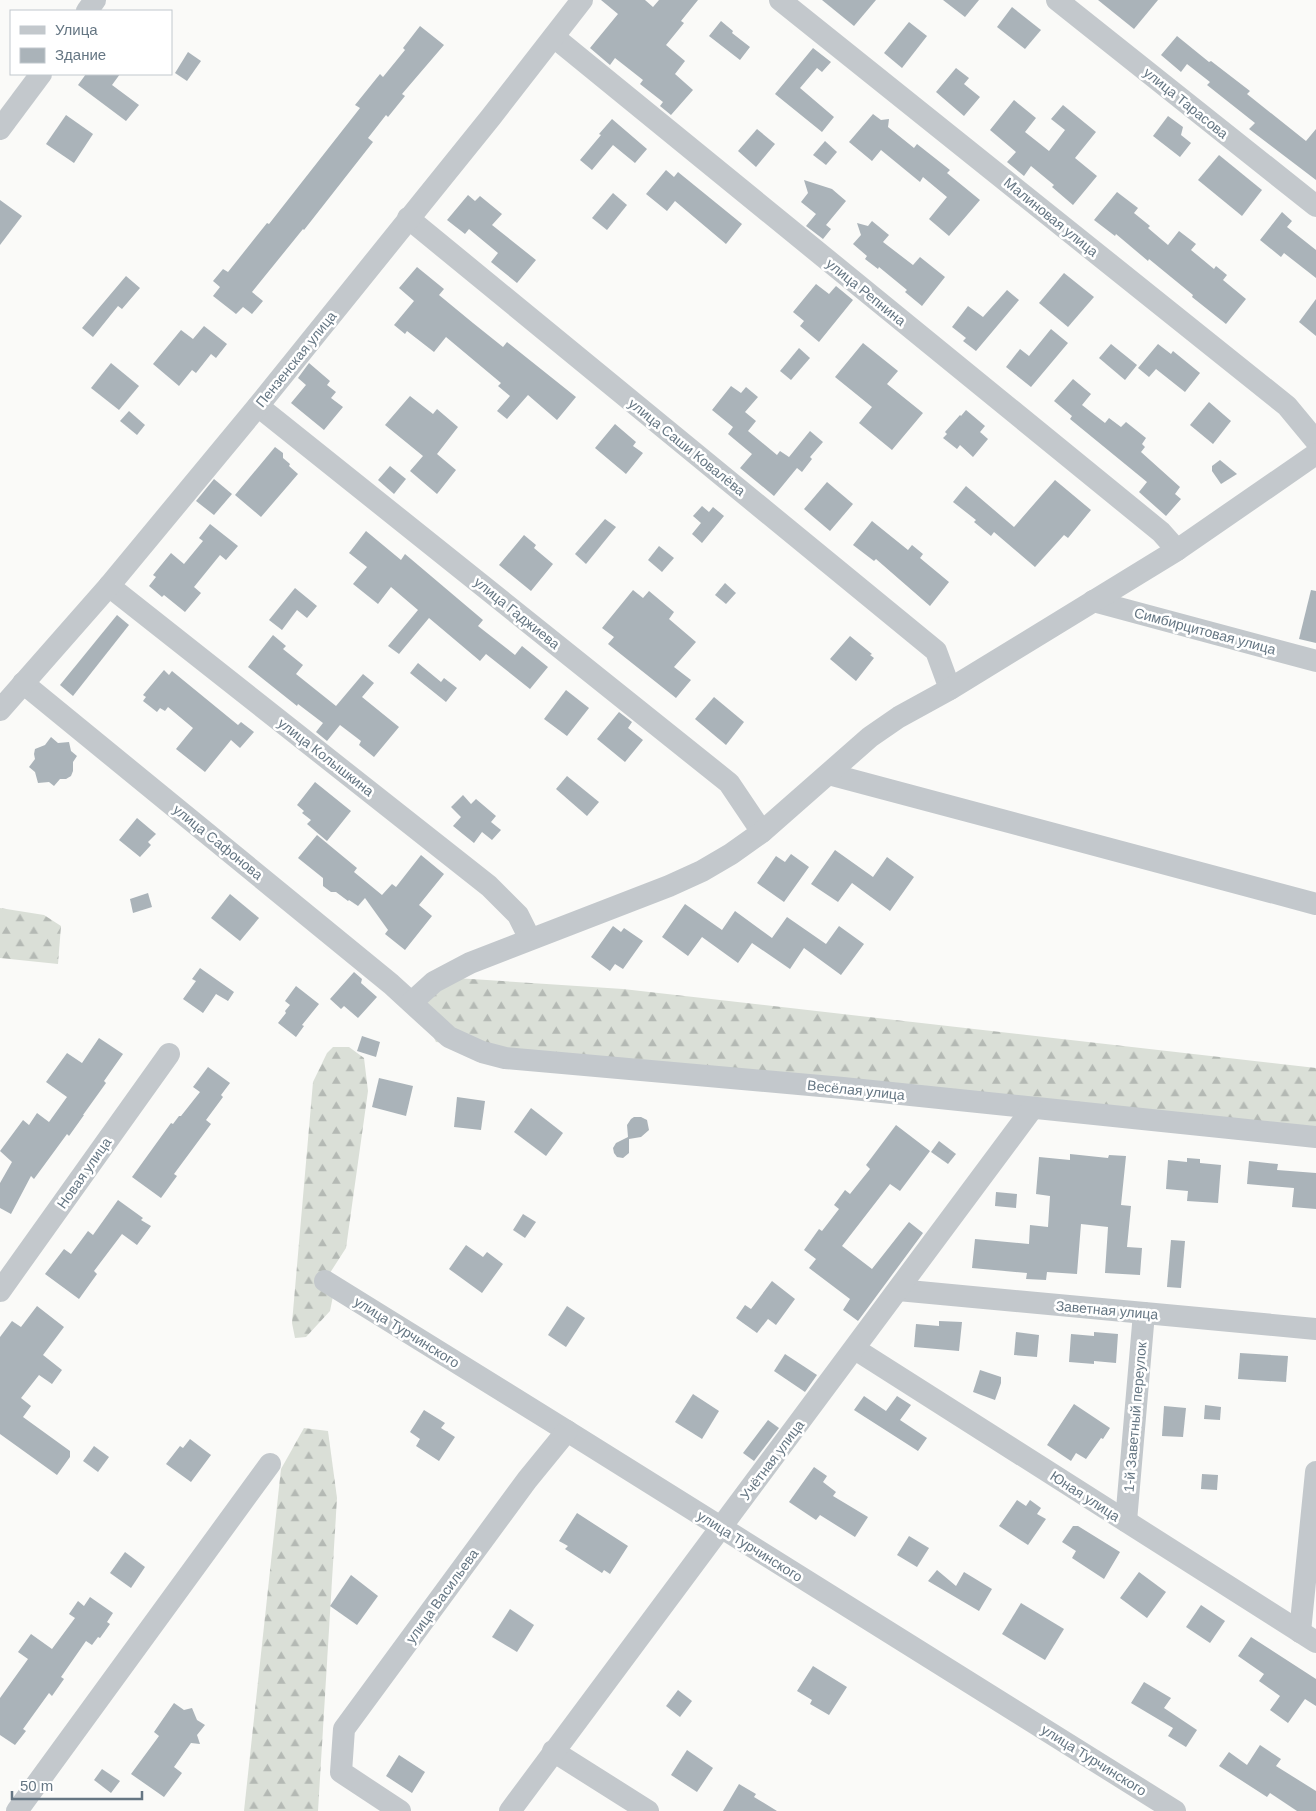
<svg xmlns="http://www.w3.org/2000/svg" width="1316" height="1811" font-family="Arial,sans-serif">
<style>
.forest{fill:url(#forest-firs)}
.building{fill:#aab3b9}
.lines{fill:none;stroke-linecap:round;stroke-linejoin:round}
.minor{stroke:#c3c8cc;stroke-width:22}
.labels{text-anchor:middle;stroke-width:5;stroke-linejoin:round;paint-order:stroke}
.street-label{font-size:14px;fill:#657683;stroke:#fff}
</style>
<defs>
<pattern id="forest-firs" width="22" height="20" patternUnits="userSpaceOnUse" patternTransform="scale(1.25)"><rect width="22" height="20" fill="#dadfd7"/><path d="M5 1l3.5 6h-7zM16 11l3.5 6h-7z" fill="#b4b9b4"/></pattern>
</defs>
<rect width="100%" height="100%" fill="#fafaf8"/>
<g class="forest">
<path d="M0,908l44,7 17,11 -3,38 -58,-6z"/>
<path d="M456,978l167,11 693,79v67l-880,-93 -15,-31 9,-12z"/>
<path d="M333,1047h16l15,11 4,33 -22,157 -18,28 5,20 -3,15 -24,26 -11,1 -3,-15 21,-241 14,-29z"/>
<path d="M304,1428l24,3 9,67 -19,313h-74l37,-342z"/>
</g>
<g class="building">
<path d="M601,0h44l8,7 6,-7h39l-17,21 3,2 -18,22 19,16 -10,13 18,16 -22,25 -11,-9 3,-4 -23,-18 3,-4 -28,-22 -5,7 -20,-17 28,-34z"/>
<path d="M822,0h54l-22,26z"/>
<path d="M943,0h36l-14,17z"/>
<path d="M1098,0h60l-24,29z"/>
<path d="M1012,7l29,23 -16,19 -28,-22z"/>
<path d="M721,21l12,10 -1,2 18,14 -10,13 -31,-24z"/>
<path d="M909,22l18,14 -25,32 -18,-15z"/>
<path d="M420,26l24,19 -42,49 3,2 -17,21 -2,-2 -18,23 5,4 -69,88 -1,-1 -51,63 11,9 -11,13 -9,-7 -7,7 -23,-18 7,-9 -7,-6 10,-12 5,3 39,-49 2,1 91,-116 -5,-3 25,-31 3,3 22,-27 -2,-2z"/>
<path d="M1177,36l32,26 2,-1 39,30 -3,3 59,47 10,-12v51l-67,-51 6,-6 -48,-38 3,-3 -23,-18 -6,8 -20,-17z"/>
<path d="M813,48l18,14 -9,10 -5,-4 -17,20 34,29 -12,15 -47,-38z"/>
<path d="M188,52l13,9 -14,20 -12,-8z"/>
<path d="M956,68l13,10 -5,6 16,13 -16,19 -28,-24z"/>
<path d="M86,74h34l-8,11 27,20 -13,16 -48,-36z"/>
<path d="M1014,100l22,18 -11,14 24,19 16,-21 -14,-11 12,-14 33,27 -21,26 22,18 -24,29 -21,-18 2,-2 -23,-19 -7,10 -17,-14 9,-10 -26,-22z"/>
<path d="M873,114l8,6 8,-1 -1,8 26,21 3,-4 33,26 -3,3 33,27 -31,36 -20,-17 18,-22 -24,-20 -3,5 -39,-32 -9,11 -23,-19z"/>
<path d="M66,115l27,19 -19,29 -28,-19z"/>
<path d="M1168,116l15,11 -2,8 10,8 -11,14 -27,-21z"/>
<path d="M612,119l35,30 -12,14 -22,-18 -21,25 -12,-10 21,-25 -2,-1z"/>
<path d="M757,129l18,15 -19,23 -18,-16z"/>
<path d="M825,141l12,11 -11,13 -13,-10z"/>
<path d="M1219,155l43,35 -20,26 -44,-36z"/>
<path d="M666,170l8,7 4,-5 64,52 -16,20 -51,-43 -8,10 -21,-17z"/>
<path d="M804,180l28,9 14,12 -20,24 5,4 -8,10 -17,-13 10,-12 -15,-12 7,-9z"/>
<path d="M1117,192l21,16 -4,5 16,13 -2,2 20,17 11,-14 17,13 -5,6 23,19 2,-3 11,9 -4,5 23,19 -20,25 -34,-27 1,-2 -44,-36 -1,2 -32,-27 -1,2 -21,-16z"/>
<path d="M613,193l14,12 -20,25 -15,-12z"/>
<path d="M468,195l7,6 5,-5 22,18 -10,11 44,35 -19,23 -26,-21 7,-9 -29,-24 -4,5 -18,-14z"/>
<path d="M0,200l22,16 -22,29z"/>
<path d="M1282,212l10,9 -5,6 29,23v28l-32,-25 -3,4 -21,-17z"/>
<path d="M872,221l17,14 -6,7 30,23 7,-8 25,20 -23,29 -17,-14 2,-2 -28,-23 -1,2 -13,-10 2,-3 -14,-12 8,-9 -4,-12 11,3z"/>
<path d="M417,267l27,22 -5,6 34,28 30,24 4,-5 69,55 -19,23 -29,-25 -21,24 -10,-8 13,-15 -12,-10 3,-3 -55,-46 -12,15 -27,-21 -2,3 -11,-9 20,-24 -15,-13z"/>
<path d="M1064,273l30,24 -26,30 -29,-24z"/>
<path d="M126,276l14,12 -18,21 -4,-3 -25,31 -11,-9z"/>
<path d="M816,284l13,10 7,-8 17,14 -34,42 -19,-16 4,-5 -11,-9z"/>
<path d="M1007,290l12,10 -43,51 -13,-10 3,-3 -14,-11 16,-21 15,11z"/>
<path d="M1316,299v37l-17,-14z"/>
<path d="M204,326l23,18 -11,14 -5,-4 -15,19 -4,-3 -13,16 -26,-22 28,-34 12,9z"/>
<path d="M1051,329l17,14 -37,44 -25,-20 14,-18 9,7z"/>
<path d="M863,343l35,28 -11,13 36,29 -31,37 -33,-27 13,-16 -37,-30z"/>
<path d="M1111,344l26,21 -12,15 -26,-22z"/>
<path d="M1158,344l13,10 2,-3 27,22 -15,19 -29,-23 -7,8 -11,-9z"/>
<path d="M799,348l11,10 -19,22 -11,-9z"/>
<path d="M111,363l28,23 -20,24 -28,-22z"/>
<path d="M309,363l21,18 -3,4 9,7 -5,6 12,9 -19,23 -33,-27 15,-18 -8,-7z"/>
<path d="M1073,379l18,15 -9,11 23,18 4,-5 12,9 5,-5 20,16 -4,6 3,3 -4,5 39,35 -5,7 6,5 -15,17 -27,-24 8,-10 -77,-63 2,-3 -18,-15z"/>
<path d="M731,386l10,7 5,-6 12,10 -13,15 11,9 -8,10 29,24 3,-4 9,6 21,-26 13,11 -13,15 2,2 -10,13 -5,-4 -23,28 -34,-28 12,-14 -24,-20 5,-7 -21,-17z"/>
<path d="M410,396l23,18 4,-5 21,18 -21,27 19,16 -19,24 -27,-23 13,-15 -38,-31z"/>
<path d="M1209,402l22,19 -18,23 -23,-19z"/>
<path d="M966,410l19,16 -5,6 8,7 -15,18 -13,-12 -3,4 -14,-11 4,-4 -2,-2 15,-17 1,1z"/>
<path d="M129,411l16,14 -8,10 -17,-14z"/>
<path d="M615,424l21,18 -3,4 10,7 -17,21 -31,-26z"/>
<path d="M275,447l8,6v5l7,6 -1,2 9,8 -37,43 -26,-22z"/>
<path d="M1220,460l17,14 -16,10 -9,-13v-5z"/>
<path d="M390,466l16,13 -12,15 -16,-14z"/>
<path d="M214,479l18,15 -18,21 -18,-14z"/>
<path d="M1055,480l36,30 -23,28 -4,-3 -29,32 -41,-35 -3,4 -17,-14 2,-2 -23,-18 13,-16 48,41z"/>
<path d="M827,482l26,22 -23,27 -26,-22z"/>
<path d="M702,506l7,6 4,-5 11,9 -22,27 -10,-9 9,-11 -8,-7z"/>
<path d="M605,519l11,8 -30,37 -11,-10z"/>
<path d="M872,521l36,29 4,-5 11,9 -3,4 29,24 -19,24 -54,-47 -2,2 -21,-16z"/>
<path d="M210,524l28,22 -12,14 -6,-5 -26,32 7,6 -16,19 -21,-17 -2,2 -13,-11 7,-9 -3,-2 18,-22 13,11 19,-23 -4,-3z"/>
<path d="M366,531l35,29 4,-6 78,66 -5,6 37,29 7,-9 26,21 -18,22 -44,-35 -6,7 -51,-43 -30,36 -11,-8 30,-36 -27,-23 -13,17 -25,-20 14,-17 -18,-14z"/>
<path d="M524,535l12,10 -2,3 19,16 -22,27 -32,-26z"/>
<path d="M659,546l15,12 -12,14 -14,-12z"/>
<path d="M725,583l11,10 -10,11 -11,-9z"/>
<path d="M295,588l22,18 -10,12 -10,-8 -15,20 -13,-10z"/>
<path d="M633,590l10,8 6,-7 25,21 -5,7 27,23 -22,25 17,13 -15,18 -68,-54 6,-7 -12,-9z"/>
<path d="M1311,590l5,1v52l-17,-4z"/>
<path d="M117,615l12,10 -56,71 -13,-11z"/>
<path d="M273,635l13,11 -3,3 20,16 -7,9 40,32 27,-32 11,9 -12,14 37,30 -25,30 -15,-12 2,-4 -21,-16 -13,16 -11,-9 7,-9 -25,-19 -1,2 -49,-39z"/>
<path d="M850,636l22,18 -2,1 4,3 -18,23 -26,-22z"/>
<path d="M418,663l23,19 3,-4 13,10 -11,14 -36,-29z"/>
<path d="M164,670l5,5 3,-4 66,54 3,-3 13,10 -14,16 -9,-8 -26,32 -29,-23 17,-21 -25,-21 -3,4 -5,-3 -3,4 -14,-11 3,-4 -3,-2z"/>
<path d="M566,690l23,18 -22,28 -23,-17z"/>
<path d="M714,697l30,25 -18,23 -31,-26z"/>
<path d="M619,712l13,10 -4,6 15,12 -18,22 -28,-23z"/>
<path d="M51,737l7,6 11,-1 2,9 6,5 -4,6v9l-2,5 -5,3h-6l-6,7 -5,-4 -11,1 -3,-11 -6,-5 6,-8 -1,-5 1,-5 10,-4z"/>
<path d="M567,776l32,26 -12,14 -31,-27z"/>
<path d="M315,782l36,29 -24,30 -20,-17 4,-4 -9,-7 2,-2 -7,-6z"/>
<path d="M463,795l8,9 5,-5 20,17 -5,6 10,8 -9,10 -10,-8 -8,11 -21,-17 8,-9 -10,-10z"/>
<path d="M137,818l19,16 -8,8 3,3 -11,12 -21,-17z"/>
<path d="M317,835l40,33 -3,4 28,23 10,-11 4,3 25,-32 23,19 -25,31 13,11 -27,34 -20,-16 3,-4 -23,-32 -7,8 -9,-6 -1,1 -12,-9h-5l-8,-6v-8l-25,-20z"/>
<path d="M835,850l38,27 14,-20 27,20 -24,34 -38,-28 -14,19 -27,-18z"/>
<path d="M791,854l18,13 -25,35 -27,-19 19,-27 9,6z"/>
<path d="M148,893l4,14 -19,6 -3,-14z"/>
<path d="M230,894l29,24 -19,23 -29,-23z"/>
<path d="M685,904l37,26 13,-19 37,27 15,-21 39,27 13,-18 25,18 -23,31 -37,-27 -14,21 -38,-26 -14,20 -36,-26 -14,19 -26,-19z"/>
<path d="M613,926l8,6 3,-4 19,13 -20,28 -8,-5 -5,7 -19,-14z"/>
<path d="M200,968l34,24 -6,9 -12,-7 -13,19 -20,-14 13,-18 -4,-2z"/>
<path d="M354,972l8,7 -1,4 16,14 -19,21 -14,-12 -3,3 -11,-10z"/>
<path d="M296,986l23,18 -17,21 2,1 -8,11 -18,-14 8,-10 -1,-2 5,-6 -5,-4z"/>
<path d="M362,1036l18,6 -4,15 -19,-6z"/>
<path d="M99,1038l24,16 -19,27 2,2 -23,32h1l-15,21 -2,-2 -33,45 -3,-3 -20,38 -11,-6v-25l12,-21 -12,-11 23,-31 6,5 8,-12 12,9 18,-25 -21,-15 21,-29 15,10z"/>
<path d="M208,1067l22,16 -9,12 2,2 -17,23 5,4 -37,50 3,2 -16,22 -29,-21 39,-54 2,1 6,-8h2l19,-24 -7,-5z"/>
<path d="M379,1078l34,8 -7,30 -34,-9z"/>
<path d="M457,1097l28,4 -4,29 -27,-3z"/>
<path d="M531,1108l32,25 -17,23 -32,-24z"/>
<path d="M634,1117h7l6,3 2,10 -8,7 -12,2v14l-6,5 -6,-1 -3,-4 -1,-5 3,-5 12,-6 -1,-12 4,-6z"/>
<path d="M896,1125l34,26 -30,40 -10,-7 -48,62 30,23 37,-47 14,11 -65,88 -15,-11 7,-11 -41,-31 7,-9 -12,-9 15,-21 3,2 17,-22 -5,-4 11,-15 5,4 20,-25 -4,-4z"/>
<path d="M939,1141l17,13 -8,10 -17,-12z"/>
<path d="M1070,1154l38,4 1,-3 17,1 -5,49 10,1 -4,41 15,1 -2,27 -35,-2 3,-46 -27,-3 -4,50 -30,-2 -1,8 -20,-1 1,-6 -55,-5 3,-29 54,5 1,-19 18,2 2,-31 -14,-2 3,-37 31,3z"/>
<path d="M1187,1158l13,1v4l21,2 -3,38 -31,-2 1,-10 -22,-2 2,-29 19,2z"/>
<path d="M1249,1161l29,3 -1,6 39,3v36l-24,-2 2,-19 -47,-4z"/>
<path d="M996,1192l21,2 -1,14 -21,-2z"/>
<path d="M118,1200l25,18 -2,2 10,6 -14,19 -15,-11 -28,37 3,3 -18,25 -34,-25 19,-25 7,5 17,-23 5,4z"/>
<path d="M523,1214l13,8 -11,16 -12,-8z"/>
<path d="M1171,1240l14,1 -4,47 -14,-1z"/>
<path d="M466,1245l17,12 4,-5 16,12 -21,29 -33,-24z"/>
<path d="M772,1281l23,18 -19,26 -8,-6 -11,14 -21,-15 9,-13 6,4z"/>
<path d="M37,1306l27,21 -21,28 19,15 -10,14 -13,-9 -18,23 10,8 -8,11 47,34v6l-13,18 -57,-41v-97l12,-16 9,6z"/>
<path d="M567,1306l18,12 -19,29 -18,-12z"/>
<path d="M939,1321l23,1 -3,29 -45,-4 2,-23 23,2z"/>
<path d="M1016,1332l23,3 -2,22 -23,-2z"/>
<path d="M1094,1332l24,2 -2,29 -22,-2v3l-25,-2 2,-28 23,2z"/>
<path d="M1240,1353l48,3 -2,26 -48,-3z"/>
<path d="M785,1354l32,21 -12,17 -31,-21z"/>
<path d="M980,1370l21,7v6l-6,17 -22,-8z"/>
<path d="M693,1394l26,17 -17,28 -27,-17z"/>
<path d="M864,1396l22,15 11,-15 14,9 -11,15 27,18 -9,13 -64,-41z"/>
<path d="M1074,1404l36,24 -7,11 -2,-1 -15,21 -10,-6 -5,8 -24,-16z"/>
<path d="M1205,1405l16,2 -1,13 -16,-1z"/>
<path d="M1164,1406l22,2 -3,29 -21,-1z"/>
<path d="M424,1410l21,13 -4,5 14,9 -16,24 -23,-15 4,-7 -10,-7z"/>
<path d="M768,1420l11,8 -25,33 -11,-8z"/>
<path d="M190,1439l21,16 -20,27 -25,-18 14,-18 3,2z"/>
<path d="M94,1446l15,11 -11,15 -15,-11z"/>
<path d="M814,1467l13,9 -4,6 13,10 -3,4 35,21 -13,20 -35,-22 -4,5 -27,-18z"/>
<path d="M1202,1474l16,1 -1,15 -16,-1z"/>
<path d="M1017,1500l9,6 4,-6 11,8 -4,6 9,5 -18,26 -29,-19z"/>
<path d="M577,1513l51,33 -18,28 -6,-4 -2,3 -37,-24 3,-3 -9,-5z"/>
<path d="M1073,1526h5l42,26 -16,27 -32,-21 4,-7 -14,-9z"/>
<path d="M909,1536l20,12 -12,19 -20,-12z"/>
<path d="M125,1552l20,15 -14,21 -21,-15z"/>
<path d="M937,1570l19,16 8,-14 28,17 -13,22 -51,-30z"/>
<path d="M1139,1572l27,20 -19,26 -27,-20z"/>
<path d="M351,1575l27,21 -21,29 -27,-19z"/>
<path d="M90,1597l23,16 -6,9 3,2 -10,14 -2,-1 -6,8 -6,-4 -25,36 3,2 -12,17 -3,-3 -26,36 3,2 -11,14 -15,-10v-37l28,-39 -10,-7 13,-18 21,15 23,-31 -6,-4 9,-13 6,5z"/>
<path d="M1021,1603l43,26 -19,31 -43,-26z"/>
<path d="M1201,1605l24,16 -15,22 -24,-16z"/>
<path d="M510,1609l24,16 -17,27 -25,-15z"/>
<path d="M1251,1637l65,42v27l-11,-7 -17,24 -18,-13 10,-14 -21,-15 5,-7 -26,-18z"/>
<path d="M813,1666l34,21 -18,28 -19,-11 2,-4 -15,-9z"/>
<path d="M1144,1682l27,16 -7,10 33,22 -11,17 -18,-11 5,-8 -42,-25z"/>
<path d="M678,1690l14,11 -12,16 -14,-11z"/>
<path d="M174,1703l10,7 8,-2 5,12 8,5 -8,10 3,9 -9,-1 -17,24 8,6 -18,24 -33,-23 28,-38 -5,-4z"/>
<path d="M1260,1745l21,14 -5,7 40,25v20h-19l-27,-18 -3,4 -48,-31 10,-14 18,13z"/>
<path d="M687,1750l26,18 -16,24 -26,-17z"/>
<path d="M399,1755l26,17 -13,21 -26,-17z"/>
<path d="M102,1769l18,12 -9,12 -17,-13z"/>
<path d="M739,1784l17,10 -2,3 23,14h-54z"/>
</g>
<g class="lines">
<g class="minor">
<path d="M780,0l507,406 29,35"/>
<path d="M1057,0l259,206"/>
<path d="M87,11l8,-11"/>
<path d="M554,37l607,495 16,18"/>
<path d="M0,129l41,-55"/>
<path d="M408,218l528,433 14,38"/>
<path d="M258,406l471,377 33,49"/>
<path d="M109,586l380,300 29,29 12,24"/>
<path d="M1093,601l223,60"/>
<path d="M23,683l368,301 58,53 33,15 23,6 338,30 473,49"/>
<path d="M0,710l109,-124 149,-180 233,-289 91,-117"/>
<path d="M829,774l487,130"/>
<path d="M412,1002l22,-20 36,-19 199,-77 33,-15 29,-17 31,-22 108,-95 29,-20 51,-28 227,-139 139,-96"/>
<path d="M325,1281l242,150 608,380"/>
<path d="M898,1290l418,39"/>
<path d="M0,1291l169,-237"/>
<path d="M855,1349l461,293"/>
<path d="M1126,1521l18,-208"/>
<path d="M1300,1632l16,-160"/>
<path d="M553,1751l95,60"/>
<path d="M17,1811l253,-347"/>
<path d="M400,1811l-59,-39 3,-43 183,-249 40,-49"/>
<path d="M510,1811l522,-702"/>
</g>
</g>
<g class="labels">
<g class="street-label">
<text transform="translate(1186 103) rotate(39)" y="5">улица Тарасова</text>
<text transform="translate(1051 217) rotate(39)" y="5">Малиновая улица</text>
<text transform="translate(866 292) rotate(39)" y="5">улица Репнина</text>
<text transform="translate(296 359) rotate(-51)" y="5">Пензенская улица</text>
<text transform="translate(687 447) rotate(39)" y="5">улица Саши Ковалёва</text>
<text transform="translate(517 613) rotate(39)" y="5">улица Гаджиева</text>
<text transform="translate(1205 631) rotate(15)" y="5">Симбирцитовая улица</text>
<text transform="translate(326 757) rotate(38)" y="5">улица Колышкина</text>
<text transform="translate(218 842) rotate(39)" y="5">улица Сафонова</text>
<text transform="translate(856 1090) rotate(6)" y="5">Весёлая улица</text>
<text transform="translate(84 1173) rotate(-55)" y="5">Новая улица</text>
<text transform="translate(1107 1310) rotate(5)" y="5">Заветная улица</text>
<text transform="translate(407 1332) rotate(32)" y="5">улица Турчинского</text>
<text transform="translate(1135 1417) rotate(-85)" y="5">1-й Заветный переулок</text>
<text transform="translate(772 1460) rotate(-53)" y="5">Учётная улица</text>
<text transform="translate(1085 1496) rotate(33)" y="5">Юная улица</text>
<text transform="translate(750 1546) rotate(32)" y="5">улица Турчинского</text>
<text transform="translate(442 1596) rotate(-54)" y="5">улица Васильева</text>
<text transform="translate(1094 1760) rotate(32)" y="5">улица Турчинского</text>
</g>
</g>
<rect x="10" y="10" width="162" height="65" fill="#ffffff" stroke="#c1c8cd"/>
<rect x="20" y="26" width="25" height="8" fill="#c3c8cc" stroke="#c1c8cd"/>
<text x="55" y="35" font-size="15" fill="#657683">Улица</text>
<rect x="20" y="48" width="25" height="15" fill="#aab3b9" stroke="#c1c8cd"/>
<text x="55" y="60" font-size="15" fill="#657683">Здание</text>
<path d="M12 1791v8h130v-8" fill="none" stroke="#657683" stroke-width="2.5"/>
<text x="20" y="1791" font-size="15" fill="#657683" stroke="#ffffff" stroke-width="4" paint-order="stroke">50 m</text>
</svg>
